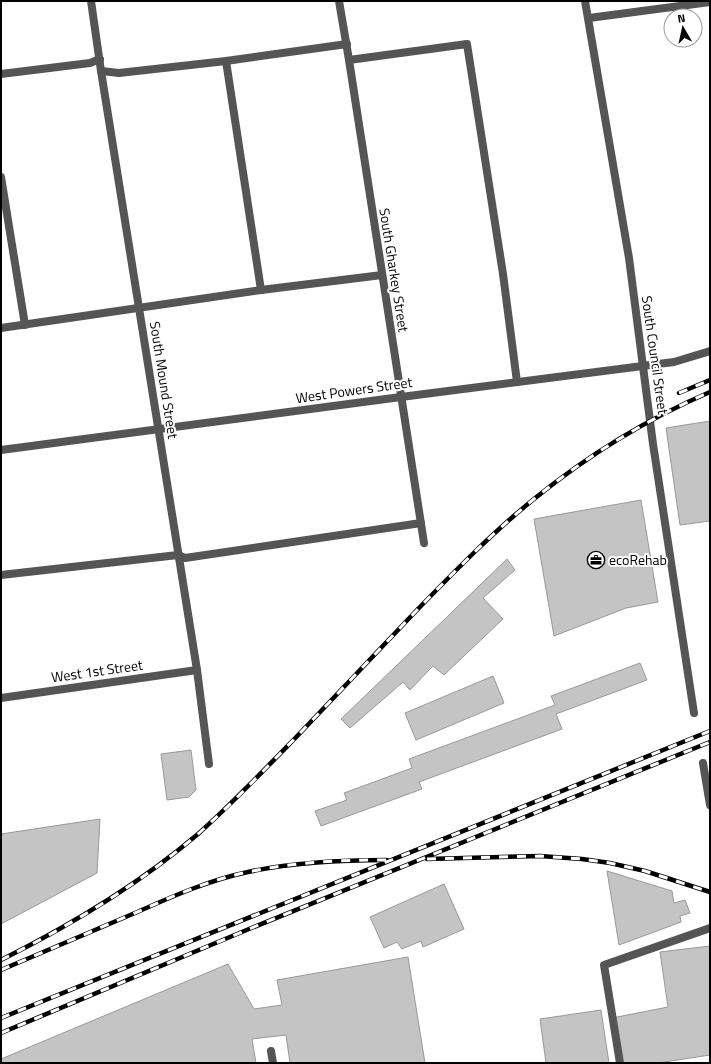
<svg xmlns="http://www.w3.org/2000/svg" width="711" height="1064" font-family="'Titillium Web',sans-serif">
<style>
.building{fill:#c4c4c4;stroke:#999}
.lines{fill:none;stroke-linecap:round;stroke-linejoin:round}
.service{stroke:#555;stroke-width:8}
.minor{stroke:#555;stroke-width:8}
.rail-casing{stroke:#000;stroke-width:4.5}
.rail{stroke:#fff;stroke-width:3;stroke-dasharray:9;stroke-linecap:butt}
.labels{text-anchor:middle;stroke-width:4;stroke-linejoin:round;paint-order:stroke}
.street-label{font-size:14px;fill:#000;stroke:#fff}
.poi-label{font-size:14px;fill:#000;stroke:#fff;text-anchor:start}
</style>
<rect width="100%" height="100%" fill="#fff"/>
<g class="building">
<path d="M710,421v100l-30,4 -14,-97z"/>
<path d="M641,500l17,102 -32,6 -72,28 -20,-117z"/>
<path d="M507,559l8,11 -32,28 20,21 -59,56 -11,-9 -23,24 -7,-8 -53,46 -9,-9z"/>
<path d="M640,663l7,17 -91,34 6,15 -143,53 3,7 -101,37 -6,-15 32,-11 -3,-7 68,-25 -3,-9 146,-54 -4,-9z"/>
<path d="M493,676l11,27 -88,37 -11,-27z"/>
<path d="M191,750l5,40 -7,7 -22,3 -6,-46z"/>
<path d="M100,819l-3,54 -96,51v-90z"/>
<path d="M607,871l65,20 2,12 11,-3 5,13 -10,3 1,6 -62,23z"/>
<path d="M444,884l20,45 -41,18 -2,-6 -19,8 -5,-7 -13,6 -14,-31z"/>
<path d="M710,946v109l-52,8h-38l-8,-45 56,-11 -8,-55z"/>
<path d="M408,957l17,106h-135l-4,-28 -34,4 4,24h-255v-4l227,-95 26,45 28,-4 -5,-25z"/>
<path d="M601,1010l8,53h-63l-6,-44z"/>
</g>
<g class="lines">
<g class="service">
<path d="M589,18l121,-16"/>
<path d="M349,60l118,-16 36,230 14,108"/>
<path d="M226,61l35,229"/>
<path d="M101,71l18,2 107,-12 121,-17"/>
<path d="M1,177l24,148"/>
<path d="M1,328l260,-38 121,-15"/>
<path d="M1,575l177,-20 7,3 236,-35"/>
<path d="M620,1063l-16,-98 106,-37"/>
</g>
<g class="minor">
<path d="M91,1l10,70 96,599 12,94"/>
<path d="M339,1l10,59 75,483"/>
<path d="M585,1l44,257 24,186 41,269"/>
<path d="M1,74l89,-11 10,-4"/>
<path d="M1,450l400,-53 273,-35 36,-11"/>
<path d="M1,698l196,-28"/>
<path d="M703,763l7,42"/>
<path d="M271,1051l2,12"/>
</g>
<defs>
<g id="rail">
<path d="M679,393l31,-13"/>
<path d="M427,859l113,-3 42,3 28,4 35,8 65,21"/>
<path d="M1,960c70,-35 137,-75 197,-126 37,-33 71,-69 105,-104 38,-40 76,-80 114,-120 37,-38 75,-77 117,-111 53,-43 113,-80 176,-107"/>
<path d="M1,970c45,-19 89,-38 134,-57 36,-16 74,-33 113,-41 46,-10 92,-12 139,-12"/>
<path d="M1,1018l709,-287"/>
<path d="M1,1033l248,-104 461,-187"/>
</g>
</defs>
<use href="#rail" class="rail-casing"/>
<use href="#rail" class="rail"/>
</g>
<defs>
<symbol id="office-ring" viewBox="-11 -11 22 22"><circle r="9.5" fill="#fff" stroke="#000" stroke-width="1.5"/><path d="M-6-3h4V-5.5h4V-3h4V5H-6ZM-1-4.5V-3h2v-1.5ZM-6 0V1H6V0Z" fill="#000"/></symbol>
</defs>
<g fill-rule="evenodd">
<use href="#office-ring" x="586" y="550" width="20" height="20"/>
</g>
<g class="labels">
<g class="street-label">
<text transform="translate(394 270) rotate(81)" y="5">South Gharkey Street</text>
<text transform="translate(655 355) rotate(82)" y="5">South Council Street</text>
<text transform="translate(164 380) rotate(81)" y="5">South Mound Street</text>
<text transform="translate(354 390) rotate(-8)" y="5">West Powers Street</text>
<text transform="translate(97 671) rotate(-8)" y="5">West 1st Street</text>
</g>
<g class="poi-label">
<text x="609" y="565">ecoRehab</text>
</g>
</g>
<rect width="711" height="1064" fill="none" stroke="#000000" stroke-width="4"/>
<g transform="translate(683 28) rotate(351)"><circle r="19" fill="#ffffff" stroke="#999999"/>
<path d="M0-3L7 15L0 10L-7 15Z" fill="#000000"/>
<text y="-6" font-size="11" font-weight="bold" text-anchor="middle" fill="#000000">N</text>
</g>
</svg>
